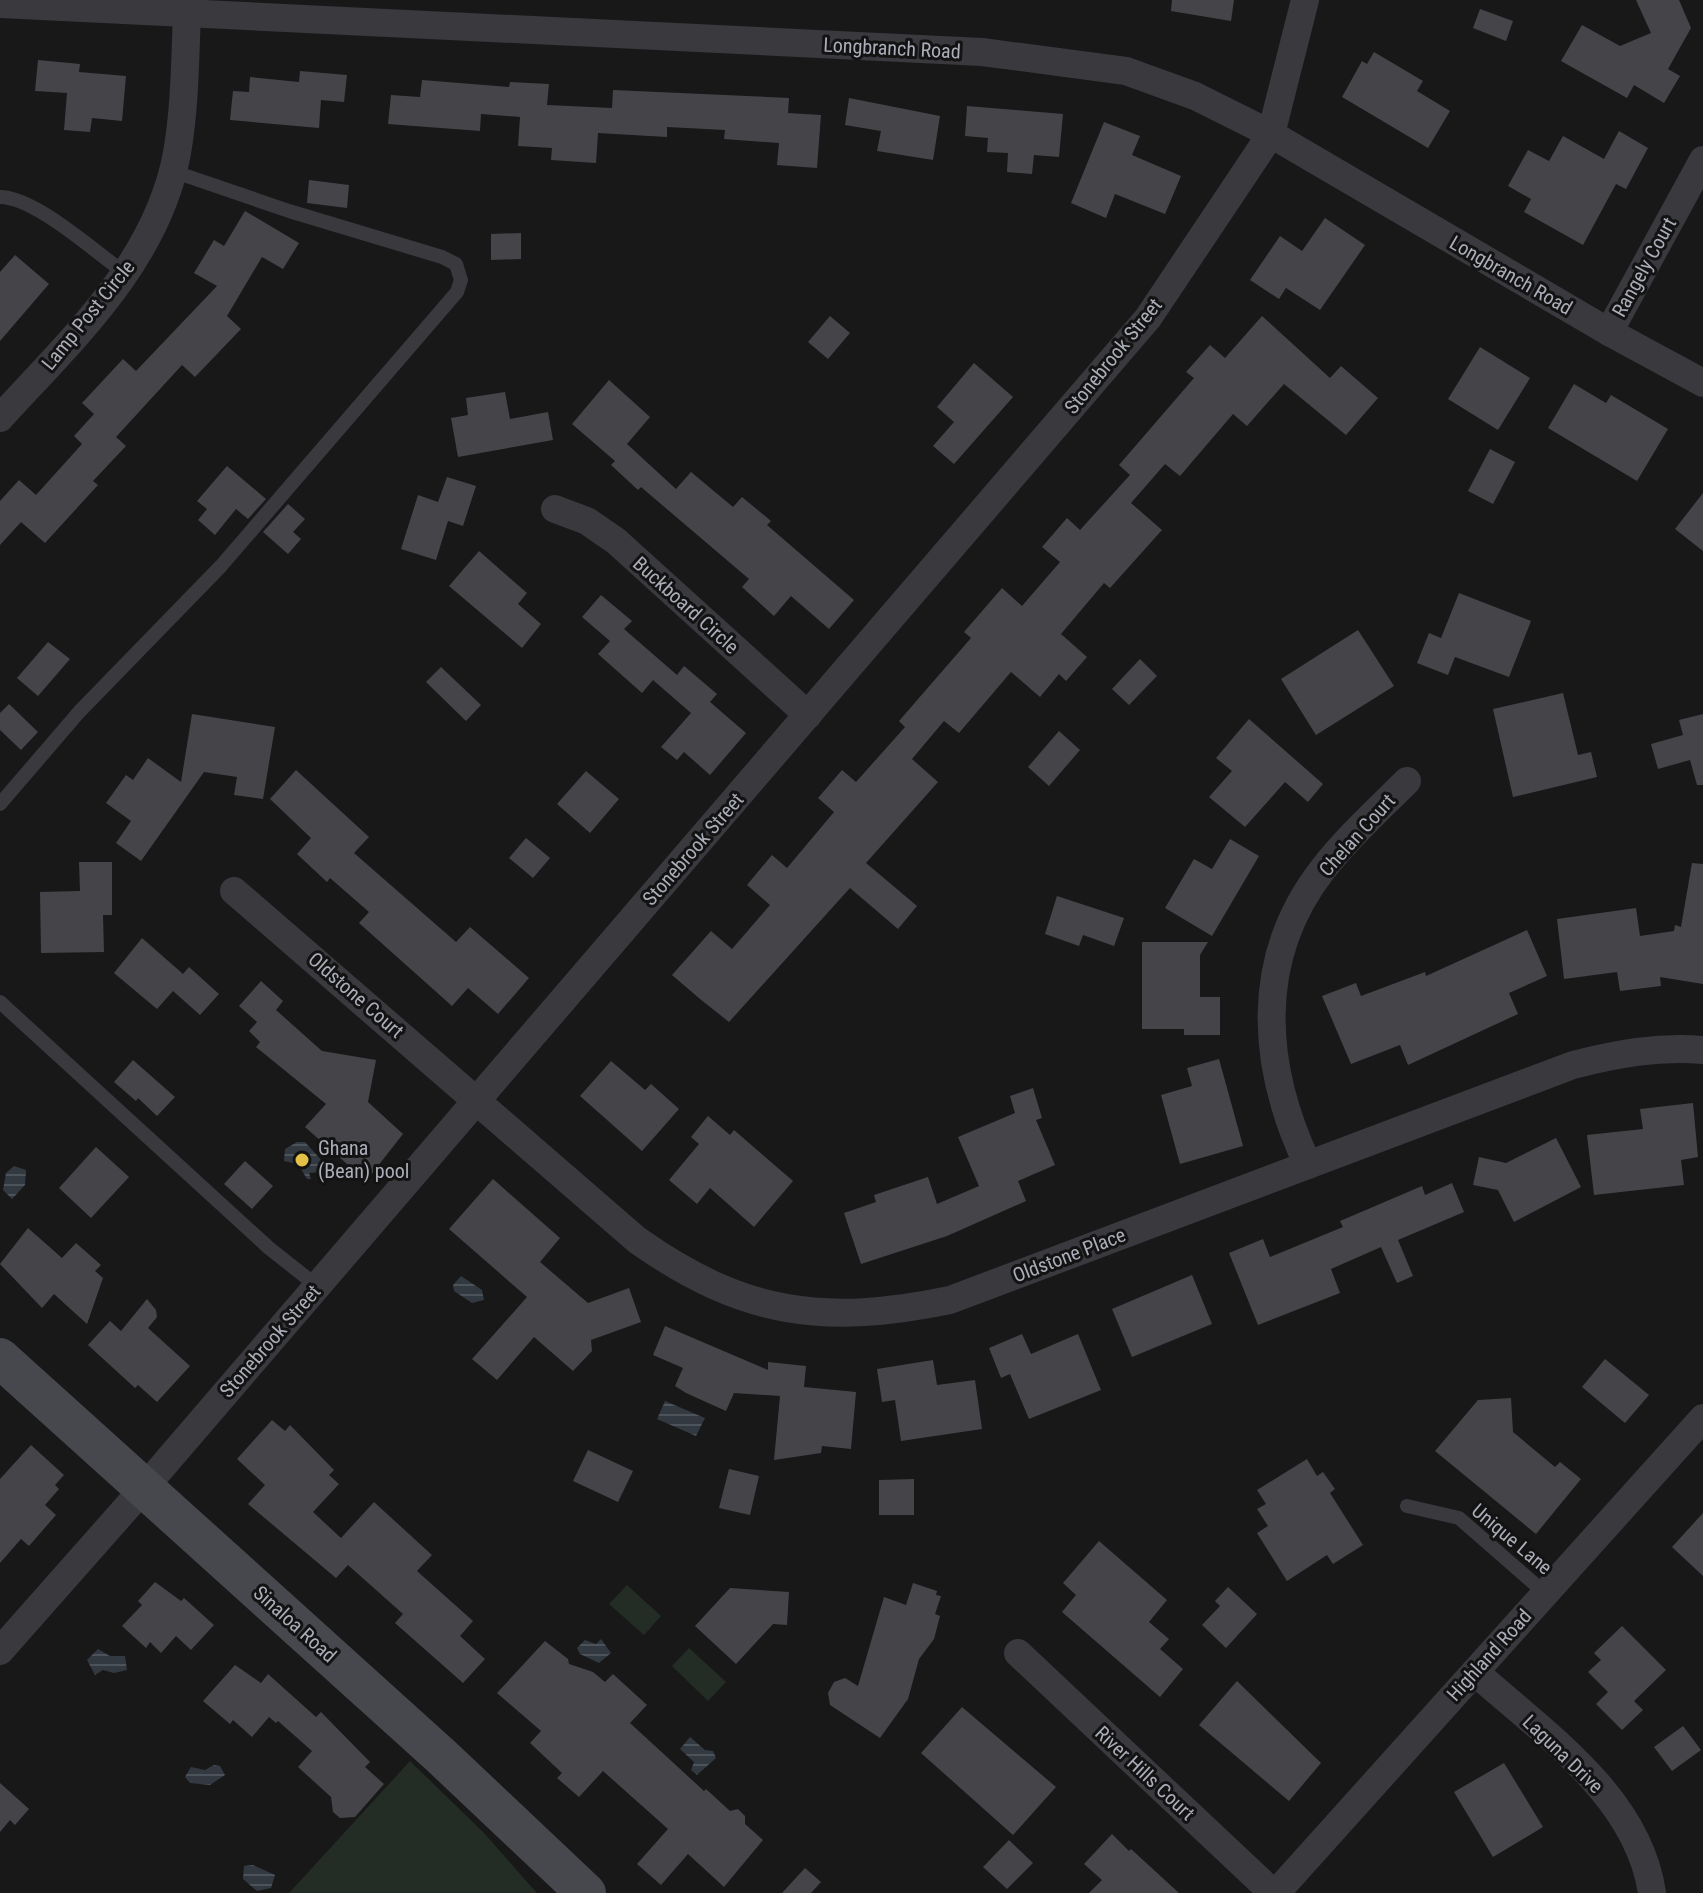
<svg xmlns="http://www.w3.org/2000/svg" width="1703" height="1893" font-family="'Roboto Condensed',sans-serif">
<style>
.grass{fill:#242c26}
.water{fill:url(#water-rules)}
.building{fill:#454549}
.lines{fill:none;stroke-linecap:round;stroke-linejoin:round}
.lane{stroke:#39393e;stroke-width:14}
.street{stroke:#39393e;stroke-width:28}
.secondary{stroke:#47484e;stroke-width:40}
.poi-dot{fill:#e3c046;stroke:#131314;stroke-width:3}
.labels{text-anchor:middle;stroke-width:6;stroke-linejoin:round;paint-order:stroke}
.street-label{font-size:20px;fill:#abaeb8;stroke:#131314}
.poi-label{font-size:20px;fill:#abaeb8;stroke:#131314;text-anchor:start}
</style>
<defs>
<pattern id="water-rules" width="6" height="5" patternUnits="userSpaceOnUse" patternTransform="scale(2)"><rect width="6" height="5" fill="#323941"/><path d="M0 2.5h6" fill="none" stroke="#4d535a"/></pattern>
</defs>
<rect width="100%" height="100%" fill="#181819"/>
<g class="grass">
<path d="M627,1585l34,31 -17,19 -35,-31z"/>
<path d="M689,1648l37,34 -18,19 -36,-35z"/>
<path d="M410,1761l74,72 53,60h-248z"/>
</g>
<g class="water">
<path d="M297,1142h8l18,20 -2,10 -12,1 2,6h-4l-9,-15 -14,-3 1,-12z"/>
<path d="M14,1166l12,4 -1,15 -13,14 -9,-9 3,-17z"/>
<path d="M461,1276l21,14 2,10 -12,3 -18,-12 -1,-6z"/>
<path d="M665,1401l40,17 -9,18 -39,-17z"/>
<path d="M601,1639l10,14 -12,10 -19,-9 -3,-6 8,-8 11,4z"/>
<path d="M98,1649l12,7h15l2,14 -13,3 -11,-3 -8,5 -8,-15z"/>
<path d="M690,1737l15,13 8,1 3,7 -19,17 -6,-5 3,-8 -14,-13z"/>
<path d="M214,1765l6,1 5,9 -15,10 -20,-2 -5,-6 6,-10 14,3z"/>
<path d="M253,1865l22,10 -4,13 -14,3 -14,-12 1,-13z"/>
</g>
<g class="building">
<path d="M1172,0h62l-3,21 -60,-10z"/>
<path d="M1636,0h43l12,28 -23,41 12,7 -16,27 -30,-18 -7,13 -66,-37 21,-36 38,21 31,-13z"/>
<path d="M1480,9l33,12 -7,20 -33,-13z"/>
<path d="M1374,52l49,29 -6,10 33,20 -22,37 -86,-51 20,-36 5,3z"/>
<path d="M38,60l42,4 -1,8 47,4 -4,45 -30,-3 -2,14 -26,-2 3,-37 -32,-2z"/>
<path d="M300,71l47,4 -3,27 -23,-2 -2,28 -89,-8 3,-29 16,1 1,-15 49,5z"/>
<path d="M422,80l87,7 1,-5 39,2 -2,21 65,3 1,-18 176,8 -1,15 33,2 -4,53 -40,-3 2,-22 -55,-4 1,-9 -58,-3v10l-69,-4 -2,30 -45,-3 1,-12 -34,-2 2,-29 -39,-3 -1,17 -92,-7 3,-29 29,2z"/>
<path d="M849,98l91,18 -7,44 -56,-9 4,-20 -36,-6z"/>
<path d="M967,106l96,8 -4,43 -25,-2 -2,19 -25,-2 1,-19 -21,-1 1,-14 -23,-2z"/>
<path d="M1104,122l36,14 -8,19 49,21 -16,38 -50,-20 -9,24 -35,-15z"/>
<path d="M1619,131l29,17 -22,41 -10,-5 -33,61 -59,-33 7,-13 -23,-13 20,-36 21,11 14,-25 41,23z"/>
<path d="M309,180l40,5 -2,23 -40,-5z"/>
<path d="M245,211l54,32 -16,26 -21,-12 -35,59 14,13 -46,48 -13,-12 -66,72 10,9 -33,35 5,4 -53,58 -24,-21 -21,23v-44l19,-21 17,15 46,-51 -8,-8 20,-22 -12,-11 41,-44 13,12 81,-85 -23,-13 20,-33 10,6z"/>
<path d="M1325,218l40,27 -45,65 -34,-22 -7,11 -29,-19 30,-44 22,15z"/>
<path d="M521,233v26l-30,1v-26z"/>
<path d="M15,255l34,29 -49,57v-69z"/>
<path d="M830,316l20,17 -22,26 -20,-17z"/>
<path d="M1262,316l68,62 11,-12 37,32 -32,37 -62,-51 -37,42 -14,-12 -53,62 -15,-12 -34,39 31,27 -52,58 -6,-5 -43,51 26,23 -21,24 -7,-7 -19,23 -29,-25 -52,61 -15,-12 -32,38 26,23 -72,81 51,43 -19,23 -48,-41 -121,134 -29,-23 -28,-24 39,-44 21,18 38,-44 -23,-20 25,-30 15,13 47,-56 -16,-14 24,-28 14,12 49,-55 -6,-6 72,-83 -7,-6 38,-44 20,18 38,-44 -18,-15 25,-29 13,12 50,-55 -11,-10 75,-87 -8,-6 24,-27 15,13z"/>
<path d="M1480,347l50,31 -32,52 -50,-31z"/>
<path d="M974,363l39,34 -59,67 -21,-18 21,-24 -17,-15z"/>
<path d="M609,380l41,37 -23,27 49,45 15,-17 42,35 9,-10 29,24 -4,4 87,75 -25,29 -38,-33 -17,20 -32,-29 7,-8 -108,-92 -3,3 -27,-25 4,-4 -43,-37z"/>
<path d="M1574,384l32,19 5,-8 57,34 -31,52 -89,-53z"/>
<path d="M505,392l5,27 38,-7 5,28 -95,17 -7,-39 17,-3 -2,-17z"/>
<path d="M1490,449l25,13 -22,42 -25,-13z"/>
<path d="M227,466l39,33 -18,20 -12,-10 -21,26 -17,-15 9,-11 -10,-8z"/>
<path d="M447,477l29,9 -13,40 -15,-5 -12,39 -35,-11 17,-54 20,7z"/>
<path d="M1703,493v58l-28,-22z"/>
<path d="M288,504l17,15 -12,13 8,7 -13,15 -25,-22z"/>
<path d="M479,551l48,42 -9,11 23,20 -19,24 -73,-62z"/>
<path d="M1459,593l72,28 -22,56 -54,-20 -7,18 -31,-12 12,-30 12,5z"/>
<path d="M601,595l31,26 -8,8 53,46 7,-9 33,28 -7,8 36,31 -36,42 -26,-23 -7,8 -16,-13 30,-34 -38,-33 -11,13 -44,-39 12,-13 -28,-24z"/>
<path d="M1358,630l36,56 -78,49 -35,-56z"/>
<path d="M48,642l22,17 -32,37 -21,-18z"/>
<path d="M1140,659l17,17 -28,29 -17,-16z"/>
<path d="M441,667l40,38 -15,16 -40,-39z"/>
<path d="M1563,693l15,62 13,-3 6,25 -84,20 -20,-88z"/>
<path d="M9,704l29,28 -17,18 -21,-20v-17z"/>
<path d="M192,714l83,13 -12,72 -29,-4 3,-18 -33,-5 -63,89 -25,-18 15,-22 -25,-18 20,-28 7,5 15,-22 33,24z"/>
<path d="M1703,714v71h-6l-7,-25 -32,9 -7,-25 32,-9 -4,-15z"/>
<path d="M1249,719l74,65 -15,18 -23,-20 -40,45 -36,-30 23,-26 -16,-13z"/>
<path d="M1059,731l21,19 -31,36 -21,-19z"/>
<path d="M296,770l73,67 -15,16 102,89 14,-15 59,51 -31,36 -30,-26 -16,18 -93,-83 10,-11 -39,-34 -3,4 -30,-28 14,-16 -41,-39z"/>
<path d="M586,771l33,28 -29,34 -33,-29z"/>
<path d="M526,838l24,20 -17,20 -24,-20z"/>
<path d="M1230,839l29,17 -47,80 -47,-28 29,-49 18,10z"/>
<path d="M79,862h33v53h-9l1,37 -63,1 -1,-61 40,-1z"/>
<path d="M1692,863l11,1v120l-43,-7 1,9 -41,5 -3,-19 -53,7 -7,-60 79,-11 4,28 34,-5 1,-6 6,2z"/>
<path d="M1057,896l67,22 -10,28 -31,-11 -4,11 -34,-12z"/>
<path d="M1527,930l20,46 -38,17 9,21 -110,51 -8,-20 -49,19 -29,-68 34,-13 5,13 64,-24 1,4z"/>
<path d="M142,938l41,36 6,-7 30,27 -19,21 -27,-24 -16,18 -43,-36z"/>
<path d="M1142,942h66l-8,13v42h20v38h-36v-6h-42z"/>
<path d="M261,981l22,20 -7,9 46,41 54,9 -8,42 35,32 -33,42 -2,-2 -4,5 -59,-52 21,-23 -70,-57 4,-5 -11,-11 8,-9 -18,-16z"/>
<path d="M1219,1059l24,87 -63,18 -19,-69 31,-9 -5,-18z"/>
<path d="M133,1060l42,37 -18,19 -19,-18 -2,3 -22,-19z"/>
<path d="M611,1061l34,29 6,-6 28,25 -37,42 -62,-55z"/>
<path d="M1033,1088l9,30 -6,2 19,45 -37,16 8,20 -79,35 -86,28 -17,-51 32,-11 -2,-7 54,-18 9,27 42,-18 -21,-49 57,-24 -5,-17z"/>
<path d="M1693,1103l5,54 -17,3 3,25 -90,10 -7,-60 56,-6 -3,-20z"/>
<path d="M708,1116l22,19 4,-5 59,51 -39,46 -44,-39 -13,16 -28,-24 30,-36 -8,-7z"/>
<path d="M1556,1138l25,49 -67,35 -16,-32 -25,-5 6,-28 27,6z"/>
<path d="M96,1147l33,30 -38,41 -32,-30z"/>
<path d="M245,1161l28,25 -21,23 -28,-25z"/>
<path d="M493,1179l67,59 -20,24 48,41 41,-15 12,34 -50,18 1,11 -19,20 -39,-34 -37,43 -25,-21 55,-62 -78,-68z"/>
<path d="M1452,1183l12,29 -66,28 15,36 -16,7 -16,-36 -50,22 9,24 -82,32 -29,-72 34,-14 7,18 73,-30 -3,-6 82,-35 3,9z"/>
<path d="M28,1228l34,30 14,-15 25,22 -6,6 8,7 -16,46 -33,-30 -12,14 -42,-44z"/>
<path d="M1192,1275l20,49 -80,33 -20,-48z"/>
<path d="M147,1299l9,11 1,7 -9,11 42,38 -33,36 -19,-17 -3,3 -47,-43 22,-24 11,10z"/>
<path d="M665,1326l103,44v-8l38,4 -2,21 52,5 -5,57 -29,-3 -1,7 -47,7 6,-64 -46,-3 -8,18 -40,-18 -11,-7 8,-18 -30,-13z"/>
<path d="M1022,1334l9,20 47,-20 23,56 -72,29 -19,-45 -9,4 -12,-30z"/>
<path d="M1605,1359l44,36 -24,28 -43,-36z"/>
<path d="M933,1360l4,25 38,-5 7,49 -81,12 -6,-41 -13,2 -5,-33z"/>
<path d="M1511,1398l2,34 42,35 5,-5 21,17 -45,55 -101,-83 43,-51z"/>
<path d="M272,1420l13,11 5,-6 44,45 -5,5 10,9 -26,28 28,26 33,-36 58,53 -15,16 56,50 -13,15 25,23 -22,24 -68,-60 8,-9 -55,-49 -12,13 -88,-74 17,-19 -28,-26z"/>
<path d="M31,1445l33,30 -9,10 4,4 -14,16 11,10 -27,31 -8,-7 -21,24v-84z"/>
<path d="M588,1450l45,21 -15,31 -45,-21z"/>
<path d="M1307,1459l10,17 6,-4 12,17 -5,4 33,52 -30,19 -6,-9 -40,26 -30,-48 11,-7 -11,-17 9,-5 -9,-14z"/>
<path d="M729,1469l30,7 -9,39 -31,-7z"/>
<path d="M914,1479v36h-35v-35z"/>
<path d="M1703,1513v63l-31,-29z"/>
<path d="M1099,1541l68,59 -18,22 20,17 -9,10 23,20 -23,28 -98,-85 14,-17 -13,-12z"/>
<path d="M155,1582l26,19 3,-3 30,27 -23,25 -15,-14 -15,17 -11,-11 -4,6 -24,-22 20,-21 -4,-4z"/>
<path d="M913,1583l24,8 -1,4 5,1 -6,18 5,2 -6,23 -15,20 -11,40 -28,39 -50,-33 -2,-12 6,-11 11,-4 13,8 26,-89 22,8z"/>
<path d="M1228,1587l29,27 -31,34 -24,-23 18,-19 -5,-5z"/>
<path d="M730,1588l59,4 -2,33 -14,-1 -37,40 -41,-38z"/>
<path d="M1622,1626l44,44 -32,31 9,9 -21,20 -26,-26 12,-12 -20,-20 13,-12 -7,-7z"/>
<path d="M545,1641l23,18 1,5 24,8 12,10 8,-8 34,31 -17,18 74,68 2,-2 24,22 8,-2 7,7v8l18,16 -39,47 -36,-33 -27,31 -24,-21 31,-35 -65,-58 -24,26 -22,-19 5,-5 -32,-30 11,-12 -44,-38z"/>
<path d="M235,1665l26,18 7,-9 48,43 5,-5 49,50 -5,5 19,17 -29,33 -15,1 -7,-6 -2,-15 -33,-30 14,-16 -34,-30 -2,2 -7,-6 -17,20 -19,-17 -3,4 -27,-23z"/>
<path d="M1237,1681l84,82 -32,38 -90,-76z"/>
<path d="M962,1707l94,80 -43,48 -92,-82z"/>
<path d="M1683,1726l18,24 -29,21 -18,-24z"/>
<path d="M1504,1763l39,64 -50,30 -39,-65z"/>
<path d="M0,1783l29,26 -14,16 -5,-5 -10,12z"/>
<path d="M1112,1834l17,17 2,-2 48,44h-90l13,-13 -18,-16z"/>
<path d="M1009,1840l24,23 -26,26 -24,-22z"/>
<path d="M805,1868l16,14 -10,11h-29z"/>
</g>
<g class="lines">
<g class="lane">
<path d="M0,197c35,0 95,55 125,76"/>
<path d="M0,804l79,-92 142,-146 236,-274 4,-12 -5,-16 -14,-7 -153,-46 -117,-40"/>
<path d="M0,1002l269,246 48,38"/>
<path d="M1407,1506l52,12 86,75"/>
</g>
<g class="street">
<path d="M0,4l982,48 144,19 69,25 76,38 338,198 94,51"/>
<path d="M1609,332l94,-172"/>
<path d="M0,418c71,-78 157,-156 177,-265 8,-46 8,-93 10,-140"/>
<path d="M555,509l32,12 29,20 192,174"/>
<path d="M234,891l403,349c106,75 187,86 313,60l623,-235c43,-11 85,-19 130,-15"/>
<path d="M1308,1165c-46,-97 -56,-205 15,-296 25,-32 56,-60 84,-88"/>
<path d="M0,1651l144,-163 1004,-1170 123,-184 34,-134"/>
<path d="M1018,1653l255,240"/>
<path d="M1475,1672c68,61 163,124 177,221"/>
<path d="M1276,1893l427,-475"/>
</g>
<path class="secondary" d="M0,1358l441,398 145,137"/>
</g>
<circle class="poi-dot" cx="302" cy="1160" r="8"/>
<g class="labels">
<g class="street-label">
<text transform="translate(892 48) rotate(3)" y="7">Longbranch Road</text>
<text transform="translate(1644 267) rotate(-61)" y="7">Rangely Court</text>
<text transform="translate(1511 275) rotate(30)" y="7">Longbranch Road</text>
<text transform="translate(88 315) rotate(-51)" y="7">Lamp Post Circle</text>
<text transform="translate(1113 356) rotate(-51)" y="7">Stonebrook Street</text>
<text transform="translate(686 605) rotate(42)" y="7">Buckboard Circle</text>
<text transform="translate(1357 835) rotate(-48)" y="7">Chelan Court</text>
<text transform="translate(693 849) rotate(-49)" y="7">Stonebrook Street</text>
<text transform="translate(356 995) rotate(41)" y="7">Oldstone Court</text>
<text transform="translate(1069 1255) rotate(-21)" y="7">Oldstone Place</text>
<text transform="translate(270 1341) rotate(-49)" y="7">Stonebrook Street</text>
<text transform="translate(1512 1539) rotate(40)" y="7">Unique Lane</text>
<text transform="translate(295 1624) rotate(42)" y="7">Sinaloa Road</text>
<text transform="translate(1489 1655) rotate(-48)" y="7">Highland Road</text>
<text transform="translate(1563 1754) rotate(44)" y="7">Laguna Drive</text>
<text transform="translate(1145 1773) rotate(43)" y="7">River Hills Court</text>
</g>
<g class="poi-label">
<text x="318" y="1155">Ghana<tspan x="318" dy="23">(Bean) pool</tspan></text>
</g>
</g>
</svg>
